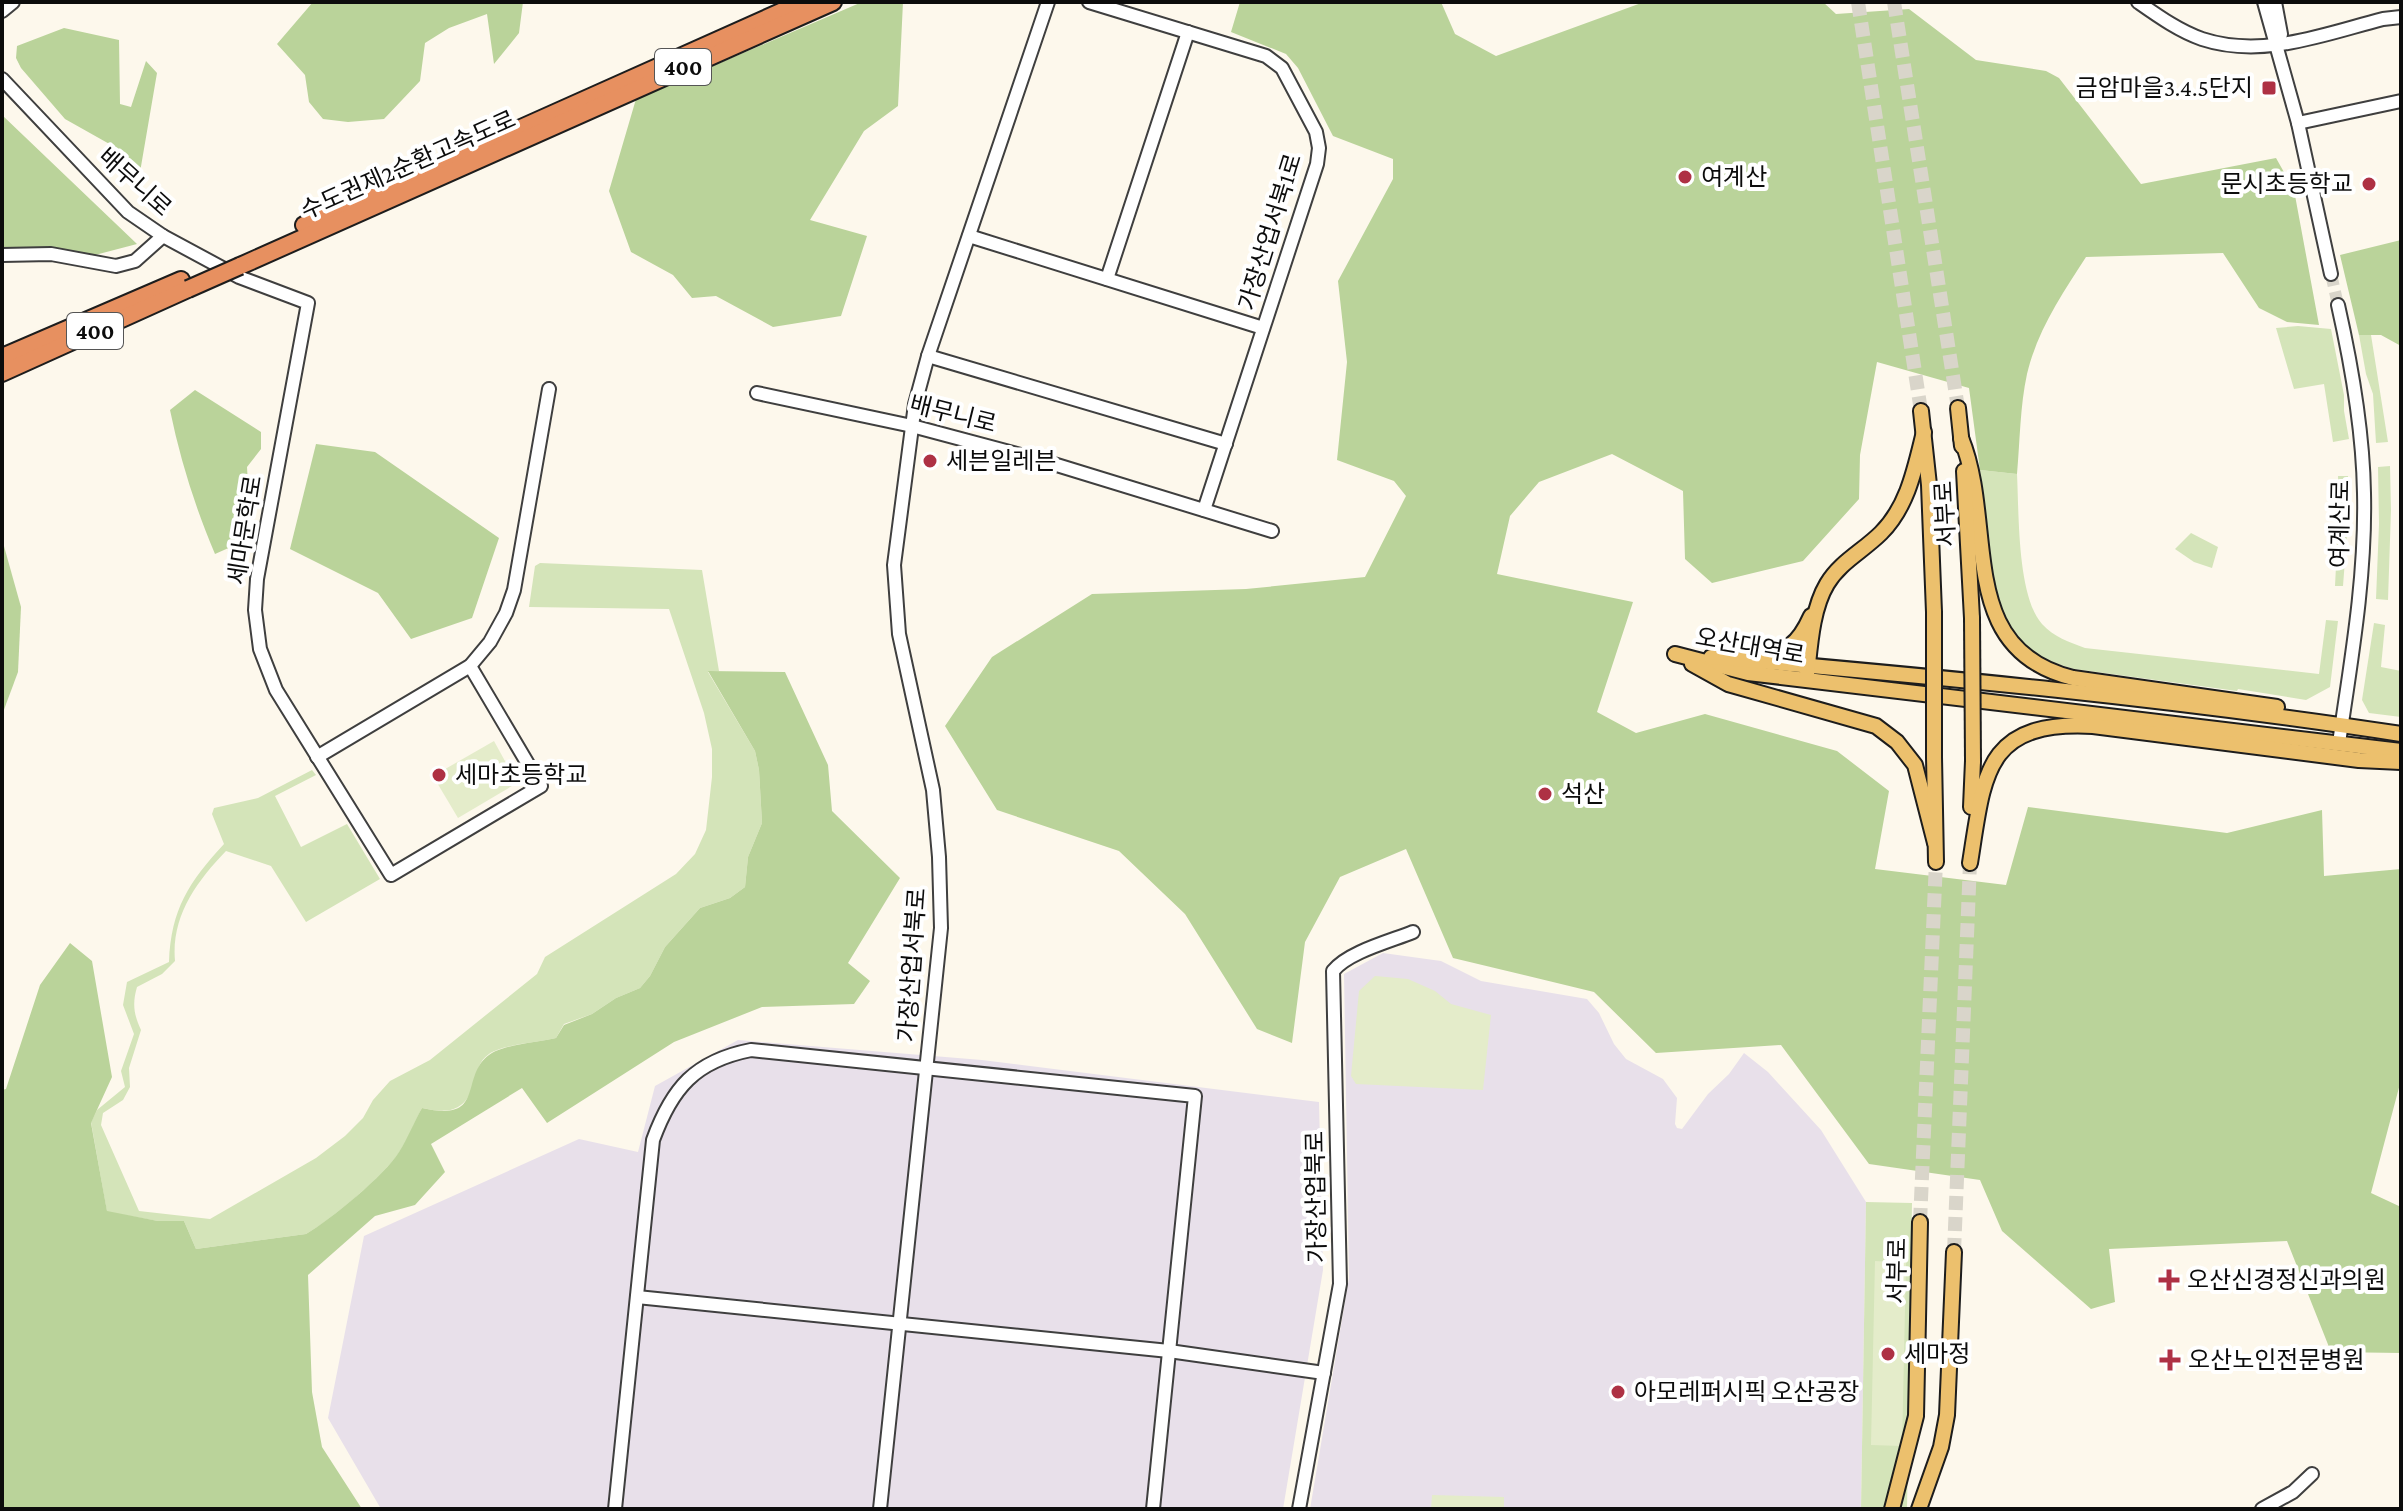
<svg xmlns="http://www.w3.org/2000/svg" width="2403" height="1511" font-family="'Crimson Pro','Noto Sans KR',serif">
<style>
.industrial{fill:#e8e0ea}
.green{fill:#d4e4b9}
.forest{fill:#bad39a}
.pitch{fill:#e4ecca}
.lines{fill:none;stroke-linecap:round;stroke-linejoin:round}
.minor-tunnel{stroke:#d9d5ca;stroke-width:12;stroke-dasharray:12 6;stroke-linecap:butt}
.major-tunnel{stroke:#d9d5ca;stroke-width:14;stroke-dasharray:14 7;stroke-linecap:butt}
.minor-casing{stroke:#3f3f3f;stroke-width:16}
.major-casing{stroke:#1d1d1d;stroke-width:18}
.highway-casing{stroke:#1d1d1d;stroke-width:20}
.minor{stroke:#fff;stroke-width:12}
.major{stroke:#ecc06d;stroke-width:14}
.highway{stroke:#e79060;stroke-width:16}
.major-bridge-casing{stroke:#1d1d1d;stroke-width:18;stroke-linecap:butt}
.highway-bridge-casing{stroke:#1d1d1d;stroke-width:20;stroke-linecap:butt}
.major-bridge{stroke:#ecc06d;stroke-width:14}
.highway-bridge{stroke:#e79060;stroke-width:16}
.poi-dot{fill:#ae3144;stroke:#fff;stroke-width:3}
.labels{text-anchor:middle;stroke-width:8;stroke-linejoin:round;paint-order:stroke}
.shield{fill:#fff;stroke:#555;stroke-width:2}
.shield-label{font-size:22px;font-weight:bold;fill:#0c0c0c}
.poi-label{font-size:24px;fill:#0c0c0c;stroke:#fff;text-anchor:start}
.street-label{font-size:24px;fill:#0c0c0c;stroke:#fff}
</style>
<rect width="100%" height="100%" fill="#fdf8ec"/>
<g class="industrial">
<path d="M1383,953l58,8 40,20 106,18 12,14 15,31 12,15 37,20 14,19 -2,26 2,4 5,1 26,-35 21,-20 15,-21 24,19 53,58 45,72 -5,307h-551l39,-231 -5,-304z"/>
<path d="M738,1040l244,20 337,42 4,168 -40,239h-902l-53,-91 36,-182 215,-97 59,13 17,-66z"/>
</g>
<g class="green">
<path d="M2298,326l33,3 13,66v16l5,28 -16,3 -9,-58 -30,5 -18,-61z"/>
<path d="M2359,335h12l17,107 -12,1 -3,-49 -7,-20z"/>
<path d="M2390,466l1,44 -3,90 -12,-1 3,-75 -1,-57z"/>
<path d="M1980,470l37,4c2,38 0,122 25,150 12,13 27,18 43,24l234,26 7,-54 12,1 -8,66 -24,13 -68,-11 -1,2 -163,-22 -33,-10 -18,-13 -22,-28 -11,-36z"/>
<path d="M2338,476h10l1,31 -6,79h-8l4,-79z"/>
<path d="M2191,533l27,14 -6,21 -18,-6 -19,-13z"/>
<path d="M540,563l162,7 17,101 -11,1 47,79 4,19 3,53 -14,34 -3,30 -15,11 -30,10 -35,39 -15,29 -10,12 -24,10 -24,16 -28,10 -8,14c-17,4 -55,7 -67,16 -11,8 -11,16 -14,27 -9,31 -26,33 -53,27 -8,15 -14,32 -24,46 -16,23 -67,66 -92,80l-110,15 -12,-28h-26l-51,-9 -16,-90 6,-12 28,-23 -4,-16 13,-37 -11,-29 4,-23 42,-20c2,-53 20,-80 55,-118l-12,-30 2,-6 44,-10 54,-28 4,5 -41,21 26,51 46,-23 33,55 -74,43 -35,-56 -45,-15c-30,31 -55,66 -51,110l-13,13 -25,13c-5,17 -3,28 4,43l-12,38 1,19 -7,13 -20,13 -2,12 38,86 71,8 106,-61 29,-22 18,-18 10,-18 17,-19 40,-21 107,-86 8,-17 131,-83 19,-20 11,-24 6,-53v-28l-8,-36 -35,-104 -140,-2 6,-41z"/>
<path d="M2374,623l11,2 -4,42 20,4v46l-32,-4 -7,-13z"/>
<path d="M1866,1202l46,1 -5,306h-46z"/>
</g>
<g class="forest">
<path d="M313,2h210l-4,31 -25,31 -7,-50 -38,14 -24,15 -5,38 -36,38 -36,3 -25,-3 -14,-17 -4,-27 -28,-31z"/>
<path d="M862,2h41l-5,104 -34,25 -54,89 57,16 -26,80 -68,11 -57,-31 -24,2 -19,-23 -42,-23 -22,-61 27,-92z"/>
<path d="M1240,2h201l14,32 41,22 148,-54h179l13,12 73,-5 67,51 70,11 13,7 82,106 135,-26 18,32 25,135 -32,-3 -28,-14 -36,-55 -137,4c-24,37 -49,74 -59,117 -7,32 -7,67 -10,100l-37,-4 -11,-82 -92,-26 -17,93 -1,44 -56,62 -91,22 -27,-24 -2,-68 -71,-37 -73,28 -29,34 -13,58 136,28 -36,110 39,21 69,-19 132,37 52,40 -14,78 131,16 22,-78 199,26 95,-23 2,66 77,-7v211l-30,113 30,14v146l-70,-1 -44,-111 -178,8 6,53 -24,7 -89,-78 -22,-51 -111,-16 -88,-119 -125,8 -62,-61 -141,-34 -47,-109 -66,28 -35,65 -13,101 -35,-14 -72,-115 -66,-63 -122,-41 -52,-84 47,-69 100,-63 154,-5 119,-12 41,-81 -12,-15 -57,-21 10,-98 -9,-81 55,-102v-20l-60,-23 -35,-68 -12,-14 -55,-22z"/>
<path d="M64,28l55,12 1,64 11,3 15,-46 11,12 -18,105 -24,-11 -2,-21 -48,-27 -44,-51 -5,-10 1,-12z"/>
<path d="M2,115l135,129 -42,11 -56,-8 -37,2z"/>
<path d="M2401,240v106l-20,-11h-22l-19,-80z"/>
<path d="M195,390l66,42v17l-14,18 4,71 -36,16c-20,-47 -35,-95 -45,-144z"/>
<path d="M316,444l59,8 124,86 -27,80 -61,21 -33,-46 -88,-44z"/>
<path d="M2,539l19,68 -3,65 -16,43z"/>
<path d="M708,671l77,1 43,93 4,46 68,67 -52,85 22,18 -16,23 -92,3 -88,35 -127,81 -25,-35 -91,56 14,28 -30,33 -40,11 -67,59 4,117 10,55 40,62h-360v-419l4,-1 34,-104 30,-42 22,18 20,116 -21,46 16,88 51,10h26l12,28 110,-15c24,-14 79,-59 93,-82 9,-14 15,-30 23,-44 65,15 37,-31 67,-53 12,-10 50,-13 67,-17l8,-13 28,-11 24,-16 24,-10 10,-12 15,-29 35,-39 30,-10 15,-11 3,-30 14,-34 -3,-53 -4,-19z"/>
</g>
<g class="pitch">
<path d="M494,741l23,42 -59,35 -25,-42z"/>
<path d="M1375,976l33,3 27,12 16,13 40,11 -8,75 -127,-6 -5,-8 8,-85z"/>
<path d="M1875,1261l31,2 -4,183 -31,-1z"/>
<path d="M1432,1495l72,2v12h-73z"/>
</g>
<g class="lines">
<path class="minor-tunnel" d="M2331,274l7,31"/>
<g class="major-tunnel">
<path d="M1858,2l63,409"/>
<path d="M1894,2l64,406"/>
<path d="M1920,1222l16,-360"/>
<path d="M1954,1252l16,-389"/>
</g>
<defs>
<g id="minor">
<path d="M1089,2l177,54 16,12 34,64 3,16 -2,16 -113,346"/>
<path d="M2138,2c20,14 41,29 64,37 61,20 122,-5 181,-20l18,-2"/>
<path d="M2264,2l34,121 33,151"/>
<path d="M2275,2l6,32 -3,12"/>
<path d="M2,11l11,-9"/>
<path d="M2,79l126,133 35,24 76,41 69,26 -51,276 -2,31 5,39 16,41 115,185 150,-89 -71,-120"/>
<path d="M2298,123l103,-22"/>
<path d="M969,236l294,92"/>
<path d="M2,255l49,-1 65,12 19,-5 28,-25"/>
<path d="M1107,279l81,-247"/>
<path d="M2338,305c14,62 25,124 26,188 2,84 -13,168 -25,250"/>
<path d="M928,356l298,88"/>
<path d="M757,393l155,33 135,36 225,69"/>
<path d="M317,757l153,-91 20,-24 16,-29 8,-23 35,-201"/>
<path d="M637,1297l532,54 155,22"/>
<path d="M615,1509l38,-369c19,-52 42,-79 98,-90l444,46 -42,413"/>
<path d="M880,1509l61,-581 -2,-71 -6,-67 -34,-156 -5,-69 21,-161 13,-48 120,-354"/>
<path d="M1299,1509l41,-225 -7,-313c15,-19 58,-30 80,-39"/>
<path d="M2262,1509l31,-17 19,-18"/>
</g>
<g id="major">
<path d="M1958,408l4,38"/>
<path d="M1921,411l8,74 5,127"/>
<path d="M1961,438c36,87 -7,211 112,240l204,29"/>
<path d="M1964,471l8,147"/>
<path d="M1675,654l73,19 653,78"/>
<path d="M1754,655c32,-1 44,-10 57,-39"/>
<path d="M1711,657c230,20 461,42 690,77"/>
<path d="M1692,664l36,20 148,42 21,16 18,23 20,78"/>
<path d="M1807,674c3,-28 5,-65 20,-90 13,-22 36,-33 54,-51 27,-27 34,-65 43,-101"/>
<path d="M1934,757l2,105"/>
<path d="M1971,807l2,-46"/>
<path d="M1970,863c14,-88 14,-143 123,-137l266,34 42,2"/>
<path d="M1892,1509l24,-93 4,-194"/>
<path d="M1919,1509l22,-62 6,-32 7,-163"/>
</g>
<g id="highway">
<path d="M304,225l499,-223"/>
<path d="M240,266l593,-264"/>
<path d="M2,357l179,-77"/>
<path d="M2,373l186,-84"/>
</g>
</defs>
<use href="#minor" class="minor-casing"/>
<use href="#major" class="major-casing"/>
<use href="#highway" class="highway-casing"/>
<use href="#minor" class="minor"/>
<use href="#major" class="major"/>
<use href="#highway" class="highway"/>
<defs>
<g id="major-bridge">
<path d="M1934,612v145"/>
<path d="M1972,618l1,143"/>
</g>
<path id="highway-bridge" d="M188,289l52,-23"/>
</defs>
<use href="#major-bridge" class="major-bridge-casing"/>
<use href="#highway-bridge" class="highway-bridge-casing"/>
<use href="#major-bridge" class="major-bridge"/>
<use href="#highway-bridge" class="highway-bridge"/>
</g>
<g class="poi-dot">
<rect x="2261" y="80" width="16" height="16" rx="4"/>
<circle cx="1685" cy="177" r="8"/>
<circle cx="2369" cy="184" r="8"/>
<circle cx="930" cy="461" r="8"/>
<circle cx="439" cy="775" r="8"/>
<circle cx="1545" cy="794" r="8"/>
<path d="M2165 1268h8v8h8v8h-8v8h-8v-8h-8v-8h8z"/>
<circle cx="1888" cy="1354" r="8"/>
<path d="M2166 1348h8v8h8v8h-8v8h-8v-8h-8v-8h8z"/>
<circle cx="1618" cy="1392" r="8"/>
</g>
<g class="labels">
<g class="shield">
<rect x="655" y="49" width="56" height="36" rx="6"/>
<rect x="67" y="313" width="56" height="36" rx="6"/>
</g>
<g class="shield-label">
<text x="683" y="75">400</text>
<text x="95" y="339">400</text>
</g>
<g class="poi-label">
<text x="2253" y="96" text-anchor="end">금암마을3.4.5단지</text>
<text x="1701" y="185">여계산</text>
<text x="2353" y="192" text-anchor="end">문시초등학교</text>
<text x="946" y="469">세븐일레븐</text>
<text x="455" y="783">세마초등학교</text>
<text x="1561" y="802">석산</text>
<text x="2187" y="1288">오산신경정신과의원</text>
<text x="1904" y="1362">세마정</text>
<text x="2188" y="1368">오산노인전문병원</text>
<text x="1634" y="1400">아모레퍼시픽 오산공장</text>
</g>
<g class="street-label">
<text transform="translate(408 165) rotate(-24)" y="8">수도권제2순환고속도로</text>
<text transform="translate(135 182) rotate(42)" y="8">배무니로</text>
<text transform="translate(1270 232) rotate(-73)" y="8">가장산업서북1로</text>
<text transform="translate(953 414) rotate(14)" y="8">배무니로</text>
<text transform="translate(1945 514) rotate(-93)" y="8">서부로</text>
<text transform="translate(2340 524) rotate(-89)" y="8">여계산로</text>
<text transform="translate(245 530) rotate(-81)" y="8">세마문학로</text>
<text transform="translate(1750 646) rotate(10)" y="8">오산대역로</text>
<text transform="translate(912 965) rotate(-86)" y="8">가장산업서북로</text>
<text transform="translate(1316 1197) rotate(-91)" y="8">가장산업북로</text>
<text transform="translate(1897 1271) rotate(-89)" y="8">서부로</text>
</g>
</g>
<rect width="2403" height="1511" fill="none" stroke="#0c0c0c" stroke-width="8"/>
</svg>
